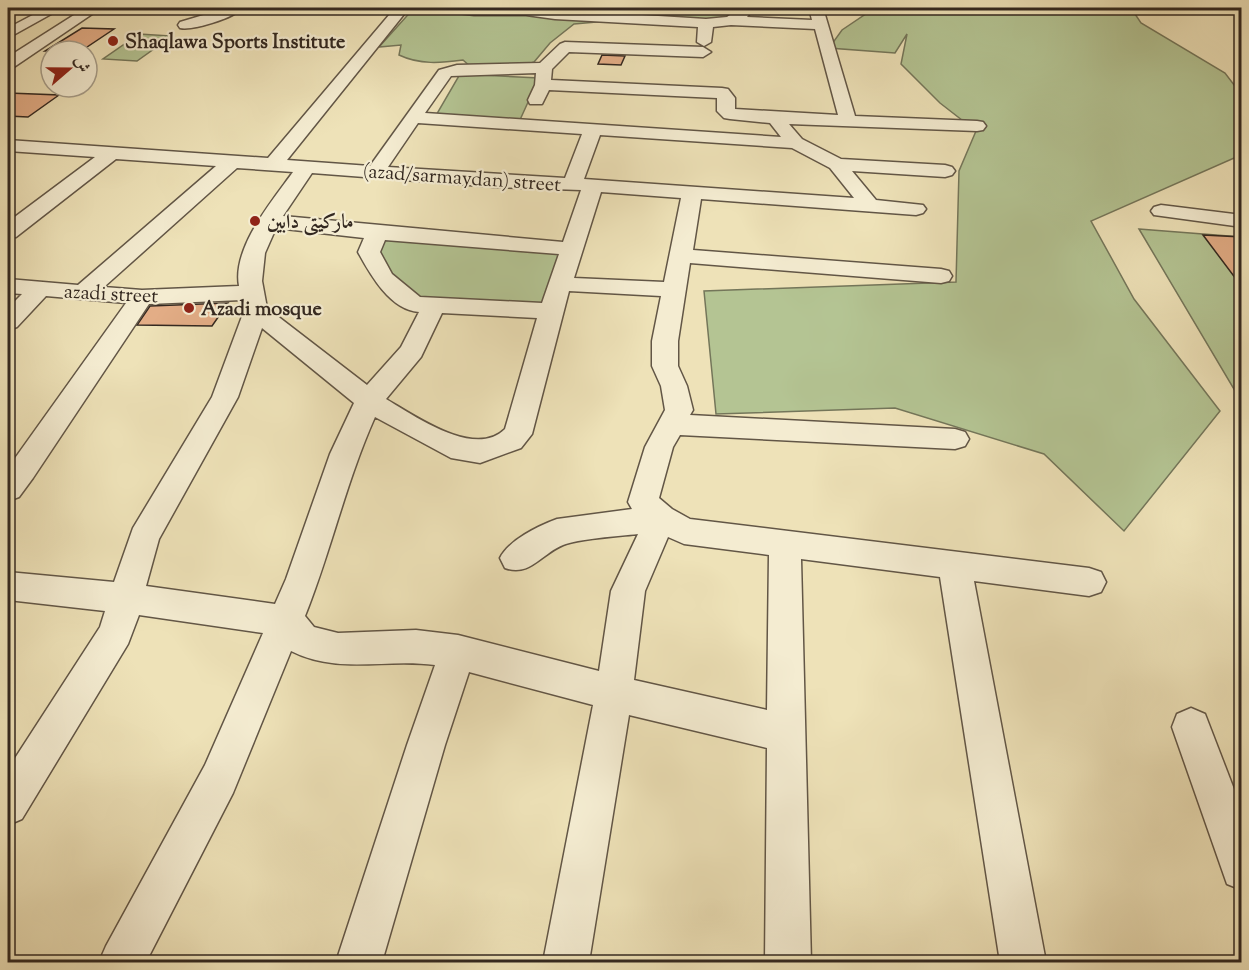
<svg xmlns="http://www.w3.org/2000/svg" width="1249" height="970" font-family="'Sorts Mill Goudy',Amiri,serif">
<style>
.green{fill:#b4c493;stroke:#74765a;stroke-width:1.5}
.building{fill:#e3ad86;stroke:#332820;stroke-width:1.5}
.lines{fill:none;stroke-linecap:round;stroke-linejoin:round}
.minor-casing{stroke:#625646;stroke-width:3}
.major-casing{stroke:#332820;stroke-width:3}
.minor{fill:#f4ecd1;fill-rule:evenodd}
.major{fill:#eee2b8;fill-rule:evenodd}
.poi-dot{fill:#8f2418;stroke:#f4ecd1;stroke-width:2}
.labels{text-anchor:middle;stroke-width:4.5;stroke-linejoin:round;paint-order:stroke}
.far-poi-label{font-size:20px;font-weight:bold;fill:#332820;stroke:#f4ecd1;text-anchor:start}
.far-street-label{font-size:20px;fill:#332820;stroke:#f4ecd1}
</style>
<rect width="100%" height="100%" fill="#eee2b8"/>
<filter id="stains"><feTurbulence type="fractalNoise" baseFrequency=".00333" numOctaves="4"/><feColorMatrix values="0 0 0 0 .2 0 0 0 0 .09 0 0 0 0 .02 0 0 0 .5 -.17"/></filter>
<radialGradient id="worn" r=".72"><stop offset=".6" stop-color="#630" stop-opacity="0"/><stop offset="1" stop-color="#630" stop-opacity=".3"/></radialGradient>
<g class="green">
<path d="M414,8h318l-2,8 -37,6 -85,-1 -34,3 -24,19 -16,19 -13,4 -49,2 -9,-8c-22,3 -43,5 -64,-5l2,-10 -22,2z"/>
<path d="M870,8h261l10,15 84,50 16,21v61l-150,66 43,78 86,112 -96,120 -80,-77 -149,-46 -179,6 -12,-123 252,-9 3,-111 17,-40 -36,-28 -39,-39 6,-30 -12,19 -66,-5 13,-18 28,-19z"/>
<path d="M139,34l33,2 -35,25 -34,-2z"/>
<path d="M460,74l79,4 -20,44 -84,-5z"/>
<path d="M1139,229l102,8v164z"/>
<path d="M377,233l195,16 -21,62 -118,-4 -50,-29z"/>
</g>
<g class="building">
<path d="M82,28l32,1 -33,22h-36z"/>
<path d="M602,55l23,1 -4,9 -23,-1z"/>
<path d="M8,93l51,2 -31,22 -20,-1z"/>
<path d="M1203,235l39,2v50z"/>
<path d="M228,303l-16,23 -75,-1 13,-19z"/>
</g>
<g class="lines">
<defs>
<g id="minor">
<path d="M46,8h16l-54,30v-10z"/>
<path d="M85,8h16l-87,59 -6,2v-12z"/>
<path d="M227,8h15c-8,10 -50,23 -62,20l-2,-3 2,-3z"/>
<path d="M395,8h14l-122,152 83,6 69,-96 18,-5 83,-2 20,-19 5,-2 138,5 8,5 -8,5 -134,-5 -17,17 -1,11 171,8 6,1 7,9v11l103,6 -23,-86 -84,-4 -18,2 -2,15 -7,4 -7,-4 1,-15 -143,-8 -29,-4h-52l-33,-4 -2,-3h92l175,11 21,-2 13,-9h14l-7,9 65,3 -3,-12h14l32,108 122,5 6,1 3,4 -3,4 -6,1 -188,-7 13,15 39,20 104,6 7,2 3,4 -3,4 -7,2 -93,-6 24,29 47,5 3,4 -3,4 -7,2 -215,-16 -8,51 248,19 8,2 3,5 -3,5 -8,2 -251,-20 -12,78v25l9,20 6,24 -3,5 265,14 10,3 4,7 -4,7 -10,3 -275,-14 -7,12 -14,51 13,11 18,10 399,49 12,4 5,10 -5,10 -12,4 -115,-15 72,381h-46l-60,-385 -139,-18 10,403h-46l2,-214 -138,-33 -40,247h-46l50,-257 -124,-33 -24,73 -63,217h-46l71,-217 28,-80c-49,-7 -97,10 -144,-14l-58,142 -87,169h-47l7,-16 99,-181 58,-132 -124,-18 -11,29 -106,175 -14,6v-56l92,-142 5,-16 -97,-11v-28l106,10 19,-54 79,-131 32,-86 -2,-11 -93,4 -116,174 -14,19 -11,4v-33l118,-165 -80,-7 -29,31 -9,3v-22l14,-14 -14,-1v-14l70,6 138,-119 -100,-7 -100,78 -8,1v-16l87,-65 -87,-6v-11l260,18zM536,73l-1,12 -7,15 2,4h12l7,-14 168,8v13l7,7 6,1 40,4 11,14 -356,-24 26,-37zM418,123l164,11 -17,44 -177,-11zM600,135l192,13 38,20 24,30 -270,-19zM237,168l56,4c-21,29 -61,76 -54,114l-97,4 -38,-3zM312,173l183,14 86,3 -18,52 -280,-26zM601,192l80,6 -17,84 -90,-4zM276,228l88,10 -6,14c12,22 32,58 61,60l-18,35 -34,38 -100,-77 -5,-27 3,-28zM385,240l174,14 -17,49 -122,-6 -28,-23 -12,-22zM569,291l92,5 -9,45v25l9,20 4,24 -20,37 -17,55 4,7 -75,10c-19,7 -48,21 -57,39l5,10c25,9 36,-14 58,-23 14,-6 57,-9 75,-11l-27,57 -12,80 -141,-36 -42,-5 -78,3 -24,-6 -9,-11c26,-65 41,-134 70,-199l76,41 29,5 41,-15 11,-14zM442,313l95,5 -32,111c-30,30 -90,-13 -119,-30l35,-42zM262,328l92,75 -24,51 -44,125 -11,25 -129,-18 13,-47 79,-142zM668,537l16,7 85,11 -2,155 -133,-30 11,-89z"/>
<path d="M1161,205l81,10v12l-88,-12 -3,-4 3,-4z"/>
<path d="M1191,708l14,6 37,96v80l-15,-6 -55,-157 5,-13z"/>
</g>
<path id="major" d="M1233,8h9v5l-6,-2z"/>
</defs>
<use href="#minor" class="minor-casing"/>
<use href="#major" class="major-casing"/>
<use href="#minor" class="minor"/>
<use href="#major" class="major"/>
</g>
<g class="poi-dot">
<circle cx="113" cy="41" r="6"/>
<circle cx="255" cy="221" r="6"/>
<circle cx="189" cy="308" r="6"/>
</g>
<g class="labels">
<g class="far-poi-label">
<text x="125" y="48">Shaqlawa Sports Institute</text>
<text x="267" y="228">ماركيتى دابين</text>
<text x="201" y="315">Azadi mosque</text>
</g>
<g class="far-street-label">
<text transform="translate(462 177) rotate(4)" y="7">(azad/sarmaydan) street</text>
<text transform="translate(111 293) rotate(3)" y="7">azadi street</text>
</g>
</g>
<rect width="1249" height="970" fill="none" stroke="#eee2b8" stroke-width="30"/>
<rect x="9" y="9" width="1231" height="952" fill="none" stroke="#332820" stroke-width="3"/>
<rect x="15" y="15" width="1219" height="940" fill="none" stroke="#332820" stroke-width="1.5"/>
<g transform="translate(69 69) rotate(70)"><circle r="28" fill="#f4ecd1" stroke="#a79e8a" stroke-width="1.5"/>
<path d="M0-4.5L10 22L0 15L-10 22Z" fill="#8f2418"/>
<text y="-9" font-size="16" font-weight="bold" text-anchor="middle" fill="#332820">ش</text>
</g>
<rect width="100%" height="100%" filter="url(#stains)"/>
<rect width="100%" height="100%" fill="url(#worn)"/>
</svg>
